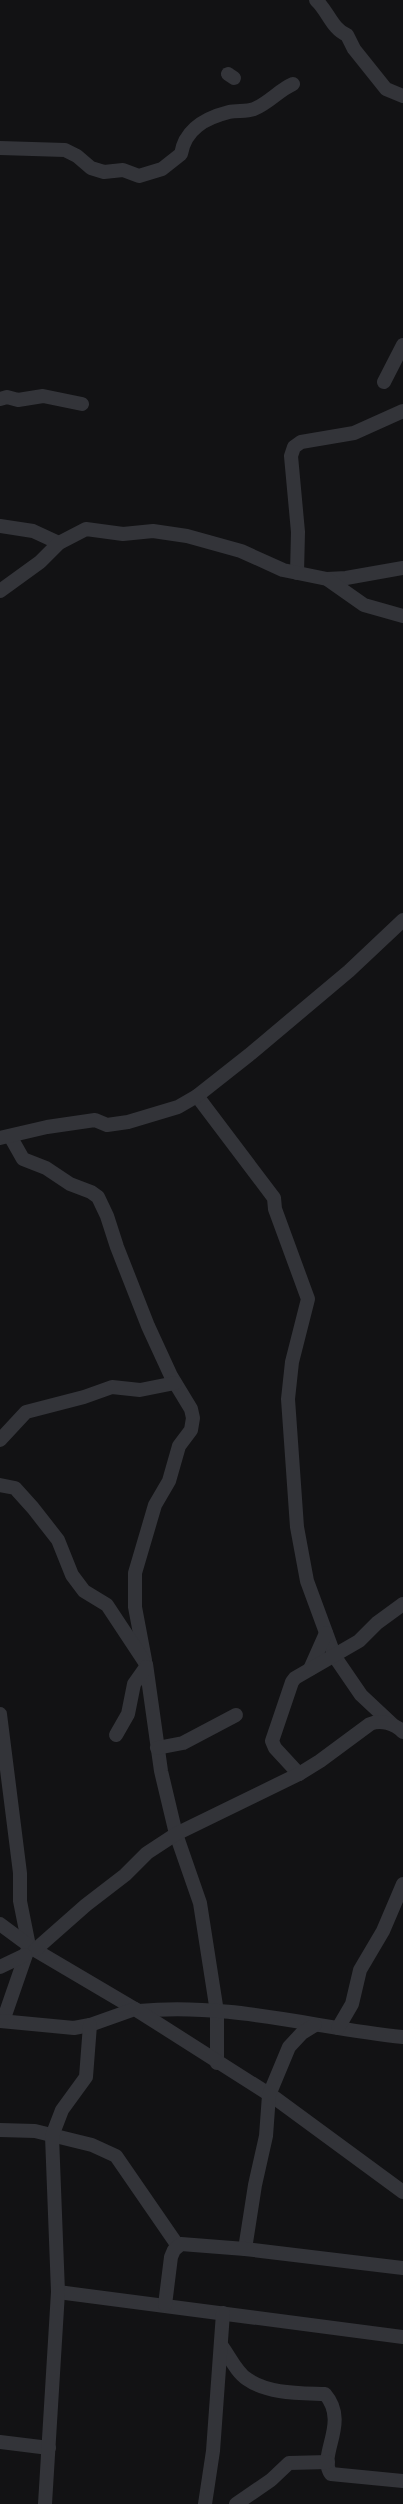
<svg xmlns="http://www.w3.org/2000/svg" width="403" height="2504" font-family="Karla,sans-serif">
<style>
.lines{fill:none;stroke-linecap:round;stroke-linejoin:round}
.minor{stroke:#333439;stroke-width:14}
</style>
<rect width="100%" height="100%" fill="#121214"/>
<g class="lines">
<g class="minor">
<path d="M316,0c12,11 16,29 31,35l7,14 32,40 17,7"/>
<path d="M228,74l6,4"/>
<path d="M0,148l65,2 12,6 14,12 13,4 19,-2 16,6 23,-7 19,-15c4,-25 24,-36 48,-42 8,-2 17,0 25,-3 15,-6 25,-19 39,-25"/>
<path d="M384,382l19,-37"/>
<path d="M0,399l7,-2 11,3 25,-4 39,8"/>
<path d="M0,526l33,5 26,12"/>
<path d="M297,573l1,-41 -7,-76 3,-9 7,-5 53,-9 49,-22"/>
<path d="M327,579l19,-1 57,-10"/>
<path d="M0,591l40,-29 19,-19 27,-14 37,5 30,-3 34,5 54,15 42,19 44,9 37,26 39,11"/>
<path d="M197,1096l77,102 1,11 33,90 -16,63 -4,37 9,128 10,54 28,76 26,38 31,29"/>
<path d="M10,1136l13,23 23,9 24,16 21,8 7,5 9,19 10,31 31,79 23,50 20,33 2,9 -2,12 -12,16 -10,35 -14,24 -20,68v34l10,53"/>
<path d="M0,1138l47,-11 48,-7 12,5 21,-3 50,-15 19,-11 52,-41 100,-84 54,-51"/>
<path d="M0,1440l26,-28 58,-15 28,-10 28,3 35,-7"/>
<path d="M0,1485l15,3 18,20 25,32 14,35 12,16 23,14 39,59 15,107 15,63 24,69 17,109v51"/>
<path d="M310,1669l16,-36"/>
<path d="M0,1714l20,159v28l9,45 -26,75"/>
<path d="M116,1735l12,-21 6,-30 12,-17"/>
<path d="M157,1748l26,-5 53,-28"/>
<path d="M299,1774l-24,-26 -3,-7 20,-59 3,-4 64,-37 18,-18 26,-19"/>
<path d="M0,1924l35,26 100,59"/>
<path d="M35,1950l51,-45 39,-30 22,-22 29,-19 123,-60 21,-13 50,-37c11,-5 25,0 33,8"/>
<path d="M0,1967l25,-12"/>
<path d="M139,2011c89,-9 176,17 264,26"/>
<path d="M0,2021l74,7 16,-3 45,-16 140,89 128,94"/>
<path d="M338,2028l14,-24 8,-34 23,-39 20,-47"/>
<path d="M0,2130l35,1 57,14 24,11 62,90"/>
<path d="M245,2249l10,-64 11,-49 3,-41 20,-48 13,-14 13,-8"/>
<path d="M58,2292l345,45"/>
<path d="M165,2305l6,-48 3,-7 7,-6 64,5 158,19"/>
<path d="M221,2345c8,10 15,27 26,34 21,15 53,14 78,15 25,29 -8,61 6,80l72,7"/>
<path d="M0,2442l49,6"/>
<path d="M45,2504l13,-212 -6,-156 10,-26 24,-33 4,-52"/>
<path d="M205,2504l8,-53 10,-138"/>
<path d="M236,2504l35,-24 18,-17 39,-1"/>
</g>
</g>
</svg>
